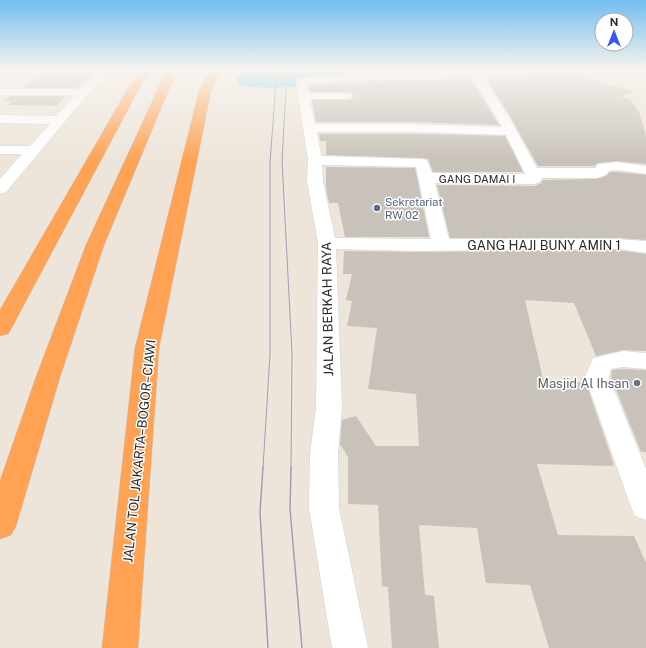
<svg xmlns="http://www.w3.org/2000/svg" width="646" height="648" font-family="'Public Sans',sans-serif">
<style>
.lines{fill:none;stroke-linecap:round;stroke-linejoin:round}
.river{fill:#62cdfa;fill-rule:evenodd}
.building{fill:#c8c2ba}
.minor-casing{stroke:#cfd2e4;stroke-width:1}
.motorway-casing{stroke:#c8c8c8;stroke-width:1}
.minor{fill:#fff;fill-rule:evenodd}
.motorway{fill:#ffa253;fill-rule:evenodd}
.tram-far1{stroke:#9c9fb6;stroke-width:1}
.tram{stroke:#9c9fb6;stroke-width:1.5}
.service-dot{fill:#5c6f8a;stroke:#fff;stroke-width:1.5}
.worship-dot{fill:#6b7280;stroke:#fff;stroke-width:1.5}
.labels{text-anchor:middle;stroke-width:3;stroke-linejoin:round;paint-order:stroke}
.far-street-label{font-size:11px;fill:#2a2a2a;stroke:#fff}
.far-service-label{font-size:11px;fill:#4e5e75;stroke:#fff;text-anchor:start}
.street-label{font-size:13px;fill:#2a2a2a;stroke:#fff}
.worship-label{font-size:13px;fill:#5b616d;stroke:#fff;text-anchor:end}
</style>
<rect width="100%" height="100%" fill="#ede5da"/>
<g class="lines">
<path class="river" d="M344,70l1,4 -4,6c-24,6 -77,11 -101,5l-4,-6 4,-6 10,-2z"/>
</g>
<g class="building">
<path d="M49,70h48l-20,18h-54z"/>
<path d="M343,70h80l-80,3z"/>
<path d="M563,70l71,22 -14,4 10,3 9,13 7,23v29l-29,-3 -19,2 -4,3h-56l-28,-50 -24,-38 70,-4z"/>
<path d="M471,79l28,46 -84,-3h-99l-4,-22h35l5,-1 2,-3 -2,-3 -5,-1h-37l-1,-4h2v-3l53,-3z"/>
<path d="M10,96h56l-10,10 -48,-1 5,-4h-9z"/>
<path d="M319,134h96l90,2 18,36h-90l-5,-13 -6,-1 -96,-3v-14h-6z"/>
<path d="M326,167l89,1 14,69h-84l-7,-34h-9l-3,-15z"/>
<path d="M610,172h7l29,3v65l-28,-2h-168l-13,-53 98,1 6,-3 2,-3 54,-1 9,-3z"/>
<path d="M618,250l28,4v97l-23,-1 -27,6 -22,-53 -49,-3 18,79 43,4 28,82 -2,-1 1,2 -76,-2 21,71 76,1 12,27v85h-97l-19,-63 -44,-2 -9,-55 -58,-3 6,70 9,1 5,52h-47l-4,-61 -6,-1 -4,-81 -30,-1v-47l-8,-13 2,-24 14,-4 20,30h43l-3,-52 -48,-5 9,-61 -30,-2 5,-25 -6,-1 6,-26h-9l1,-23 73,1z"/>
<path d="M623,369l23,1v82h-5l-30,-75 1,-7z"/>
</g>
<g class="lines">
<defs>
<g id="minor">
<path d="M101,70h11l-24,24 -82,98 -6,2v-15l22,-25h-22v-8h30l20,-22 -50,-1v-8l56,1 19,-21h-75v-6h81z"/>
<path d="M508,70h53l-5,3 -73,4 26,40 28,51h58l3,-4 19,-2 29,4v8l-29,-4 -8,1 -3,4 -9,3h-55l-2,4 -5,2 -100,-1 14,56h169l28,2v12l-28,-4 -201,2 -81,-2 6,158 -4,47 1,54 29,140h-36l-23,-140 1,-54 6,-47 2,-164 -11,-62 1,-21 -12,-79c7,-10 186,-10 212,-11zM472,77l30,50 -87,-3h-100l-5,-25h37l4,-1 2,-2 -2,-2 -4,-1h-38l-2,-9 57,-4zM317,132h98l91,3 19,39 -93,-1 -5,-13 -5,-1 -101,-3zM322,165l94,2 15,72 -96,-1 -12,-57z"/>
<path d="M623,351l23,2v16l-23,-2 -12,2 -2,8 37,92v51l-11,-4 -4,-9 -46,-130 8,-19z"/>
</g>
<g id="motorway">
<path d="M142,70h10l-11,15 -130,244 -3,5 -8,2v-26l130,-225z"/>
<path d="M167,70h10l-73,175 -44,132 -44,149 -5,9 -11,4v-58l36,-104 50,-132z"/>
<path d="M211,70h10l-10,21 -52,257 -21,300h-36l33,-300 64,-257z"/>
</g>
</defs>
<use href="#minor" class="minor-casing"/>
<use href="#motorway" class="motorway-casing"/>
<use href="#minor" class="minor"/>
<use href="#motorway" class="motorway"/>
<g class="tram-far1">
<path d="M287,70l-5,91 10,192 -1,115"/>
<path d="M263,468l7,-114v-192l7,-92"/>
</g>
<g class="tram">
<path d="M263,467l-3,45 8,136"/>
<path d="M291,467l-1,42 12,139"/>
</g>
</g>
<linearGradient id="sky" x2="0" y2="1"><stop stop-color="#72beef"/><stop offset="0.43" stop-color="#f7f3ee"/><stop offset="1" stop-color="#f7f3ee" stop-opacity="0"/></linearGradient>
<rect width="646" height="161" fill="url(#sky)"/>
<circle class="service-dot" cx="377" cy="208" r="4"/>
<circle class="worship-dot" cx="637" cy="383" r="4"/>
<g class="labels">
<g class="far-street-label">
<text x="477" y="183">GANG DAMAI I</text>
</g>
<g class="far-service-label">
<text x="385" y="206">Sekretariat<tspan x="385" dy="13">RW 02</tspan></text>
</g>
<g class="street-label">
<text x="544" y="250">GANG HAJI BUNY AMIN 1</text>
<text transform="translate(327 309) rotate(-91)" y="5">JALAN BERKAH RAYA</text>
<text transform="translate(139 451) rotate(-84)" y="5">JALAN TOL JAKARTA–BOGOR–CIAWI</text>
</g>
<g class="worship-label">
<text x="629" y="388">Masjid Al Ihsan</text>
</g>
</g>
<g transform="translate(614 32)"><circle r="19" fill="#ffffff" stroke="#aaaaaa"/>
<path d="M0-3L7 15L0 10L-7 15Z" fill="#3555ff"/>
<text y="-6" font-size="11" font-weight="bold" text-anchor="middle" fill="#2a2a2a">N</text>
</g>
</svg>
